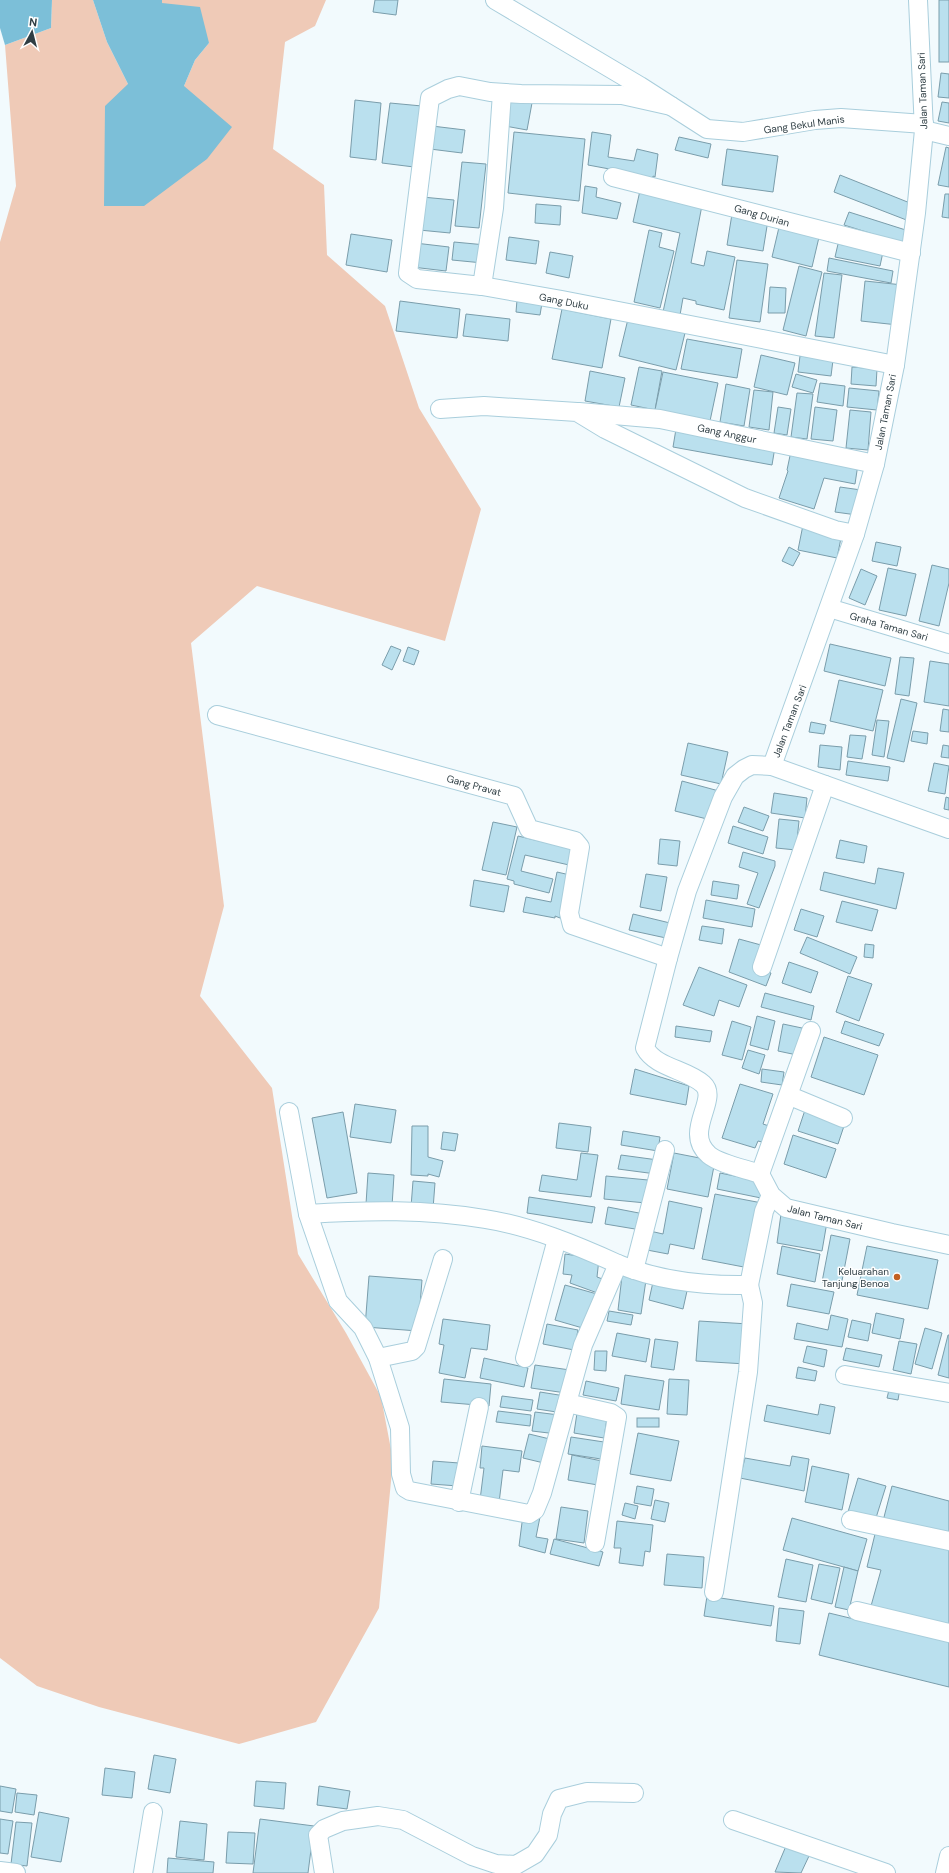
<svg xmlns="http://www.w3.org/2000/svg" width="949" height="1873" font-family="'DM Sans',sans-serif">
<style>
.green{fill:#efcab7}
.water{fill:#7cbfd8}
.building{fill:#bae0ee;stroke:#7a9dab}
.lines{fill:none;stroke-linecap:round;stroke-linejoin:round}
.minor-casing{stroke:#a9cedc;stroke-width:20}
.minor{stroke:#fff;stroke-width:18}
.poi-dot{fill:#c26022;stroke:#fff;stroke-width:1.5}
.labels{text-anchor:middle;stroke-width:3;stroke-linejoin:round;paint-order:stroke}
.street-label{font-size:10px;fill:#2f3e44;stroke:#fff}
.poi-label{font-size:10px;fill:#2f3e44;stroke:#fff;text-anchor:end}
</style>
<rect width="100%" height="100%" fill="#f2fafd"/>
<path class="green" d="M52,0h41l14,42 21,42 56,2 11,-26 14,-17 -47,-40v-3h164l-11,26 -30,16 -12,107 51,36 3,70 58,51 34,102 62,101 -36,132 -188,-55 -66,57 33,263 -24,90 72,92 26,166 48,79 35,64 12,63 -14,148 -63,114 -77,22 -140,-37 -62,-21 -37,-28v-1416l16,-56 -11,-141 46,-17z"/>
<g class="water">
<path d="M0,0h52l-1,28 -46,17 -5,-17z"/>
<path d="M93,0h69v3l38,4 9,36 -14,17 -11,26 48,41 -25,32 -63,47h-40l1,-100 23,-22 -21,-42z"/>
</g>
<g class="building">
<path d="M375,0h23l-2,15 -23,-3z"/>
<rect x="939" y="0" width="10" height="62"/>
<path d="M941,73l8,1v24l-11,-1z"/>
<path d="M510,99l22,4 -5,27 -22,-4z"/>
<path d="M355,100l26,3 -5,57 -26,-3z"/>
<path d="M942,102l7,1v20l-11,-2z"/>
<path d="M390,103l32,3 -8,61 -32,-4z"/>
<path d="M432,126l33,4 -3,23 -32,-4z"/>
<path d="M514,132l71,7 -6,62 -71,-8z"/>
<path d="M592,132l19,3 -3,22 26,4 3,-12 21,5 -3,23 -2,-1 -2,7 -20,-10 -43,-8z"/>
<path d="M679,137l32,7 -3,14 -33,-8z"/>
<path d="M946,147l3,1v39l-11,-2z"/>
<path d="M727,149l51,7 -5,36 -51,-7z"/>
<path d="M462,162l24,2 -7,64 -24,-2z"/>
<path d="M840,175l75,30 -6,16 -75,-29z"/>
<path d="M585,186l12,2 -1,9 25,6 -4,16 -35,-6z"/>
<path d="M641,186l62,14 -12,63 13,3 3,-15 28,6 -11,53 -28,-6v-3l-13,-3 -3,17 -17,-3 17,-79 -47,-11z"/>
<path d="M945,194h4v24l-7,-1z"/>
<path d="M422,197l32,3 -4,33 -31,-3z"/>
<path d="M536,204l25,2 -1,19 -25,-2z"/>
<path d="M849,212l63,20 -4,13 -64,-20z"/>
<path d="M732,214l36,6 -5,31 -36,-6z"/>
<path d="M780,223l40,10 -8,34 -40,-10z"/>
<path d="M649,230l13,3 -3,14 15,4 -14,57 -26,-6z"/>
<path d="M351,234l41,6 -5,32 -41,-7z"/>
<path d="M509,237l30,4 -3,23 -30,-4z"/>
<path d="M454,242l32,3 -3,18 -31,-3z"/>
<path d="M415,243l34,4 -3,24 -34,-4z"/>
<path d="M838,244l45,8 -3,14 -45,-9z"/>
<path d="M550,252l23,4 -4,22 -23,-5z"/>
<path d="M829,258l64,13 -2,12 -64,-12z"/>
<path d="M737,260l31,4 -8,58 -31,-4z"/>
<path d="M799,266l23,6 -16,64 -23,-6z"/>
<path d="M824,273l18,2 -8,63 -19,-2z"/>
<path d="M865,281l38,4 -5,40 -37,-4z"/>
<path d="M770,287l16,1 -1,25h-17z"/>
<path d="M517,300l25,3 -2,12 -24,-3z"/>
<path d="M400,301l60,8 -3,29 -61,-7z"/>
<path d="M562,309l49,10 -9,49 -50,-9z"/>
<path d="M466,314l44,5 -2,22 -45,-5z"/>
<path d="M628,319l57,14 -9,37 -57,-14z"/>
<path d="M687,339l55,10 -5,29 -56,-9z"/>
<path d="M761,355l34,8 -8,32 -33,-8z"/>
<path d="M800,356l33,4 -2,16 -33,-4z"/>
<path d="M639,367l23,4 -7,39 -24,-5z"/>
<path d="M852,367l25,2 -1,17 -25,-2z"/>
<path d="M590,371l35,7 -6,29 -34,-6z"/>
<path d="M663,372l55,11 -8,38 -55,-11z"/>
<path d="M796,374l21,6 -4,13 -21,-6z"/>
<path d="M820,383l25,3 -2,20 -26,-4z"/>
<path d="M726,384l24,5 -6,37 -24,-4z"/>
<path d="M849,388l30,3 -2,19 -30,-3z"/>
<path d="M754,390l19,2 -4,38 -20,-3z"/>
<path d="M797,393l16,1 -6,45 -16,-2z"/>
<path d="M778,407l13,2 -4,26 -13,-2z"/>
<path d="M815,407l22,3 -4,31 -22,-2z"/>
<path d="M850,410l21,2 -3,38 -22,-2z"/>
<path d="M676,429l99,18 -3,18 -99,-18z"/>
<path d="M791,451l67,13 -3,20 -31,-6 -10,31 -35,-11 9,-27 -1,-1z"/>
<path d="M840,487l21,3 -4,25 -22,-3z"/>
<path d="M803,525l39,8 -5,25 -39,-8z"/>
<path d="M876,542l25,5 -4,19 -25,-5z"/>
<path d="M789,547l11,6 -7,13 -11,-5z"/>
<path d="M932,565l17,4v14l-10,43 -20,-5z"/>
<path d="M888,568l28,6 -10,42 -27,-6z"/>
<path d="M861,569l16,7 -12,29 -16,-7z"/>
<path d="M830,644l61,14 -6,28 -61,-15z"/>
<path d="M391,646l10,4 -9,20 -10,-5z"/>
<path d="M408,647l11,4 -5,14 -11,-4z"/>
<path d="M900,657l14,1 -5,38 -14,-2z"/>
<path d="M930,661l19,3v42l-25,-4z"/>
<path d="M839,680l44,10 -10,41 -43,-10z"/>
<path d="M901,699l16,4 -13,59 -17,-4z"/>
<path d="M943,709l6,1v22l-9,-1z"/>
<path d="M877,720l12,1 -5,36 -12,-2z"/>
<path d="M811,722l15,3 -2,9 -15,-2z"/>
<path d="M913,731l15,2 -1,11 -16,-3z"/>
<path d="M850,735l16,1 -4,23 -15,-2z"/>
<path d="M688,743l40,9 -7,32 -40,-9z"/>
<path d="M820,745l22,2 -2,23 -22,-3z"/>
<path d="M943,745l6,1v12l-8,-1z"/>
<path d="M848,761l42,6 -2,14 -42,-6z"/>
<path d="M934,763l15,3 -4,28 -17,-3z"/>
<path d="M682,781l37,10 -8,29 -36,-9z"/>
<path d="M774,793l33,5 -2,20 -34,-5z"/>
<path d="M946,797l3,1v12l-5,-1z"/>
<path d="M744,807l25,9 -6,15 -25,-9z"/>
<path d="M779,819l20,2 -3,29 -20,-2z"/>
<path d="M493,822l24,5 -11,48 -24,-5z"/>
<path d="M733,826l35,11 -5,17 -35,-11z"/>
<path d="M518,836l55,13 -4,16 -44,-10 -4,16 32,8 -4,14 -35,-9v-3l-7,-2z"/>
<path d="M660,839l20,2 -3,25 -19,-2z"/>
<path d="M840,840l27,6 -3,17 -28,-5z"/>
<path d="M743,852l32,9v5l-16,42 -12,-4 11,-31 -19,-6z"/>
<path d="M878,868l26,5 -8,36 -76,-19 4,-18 51,12z"/>
<path d="M557,872l13,3 -10,43 -5,-2v2l-32,-6 3,-15 25,5z"/>
<path d="M646,874l21,3 -6,34 -21,-4z"/>
<path d="M474,880l35,6 -5,26 -34,-6z"/>
<path d="M713,881l26,4 -2,14 -26,-4z"/>
<path d="M706,900l49,9 -3,18 -49,-9z"/>
<path d="M842,901l36,9 -6,21 -36,-9z"/>
<path d="M801,909l23,7 -7,21 -23,-7z"/>
<path d="M633,914l37,9 -4,15 -37,-8z"/>
<path d="M702,926l22,3 -2,15 -23,-4z"/>
<path d="M807,937l50,20 -7,17 -50,-21z"/>
<path d="M739,939l22,6 -7,21 17,7 -5,13 -37,-14z"/>
<path d="M865,944l9,1 -1,13 -9,-1z"/>
<path d="M789,962l29,10 -7,21 -29,-10z"/>
<path d="M699,967l48,18 -8,22 -20,-7 -5,16 -31,-11z"/>
<path d="M848,976l24,8 -13,37 -23,-9z"/>
<path d="M765,993l49,13 -3,14 -50,-13z"/>
<path d="M757,1016l18,5 -7,29 -18,-5z"/>
<path d="M732,1021l19,6 -9,33 -20,-5z"/>
<path d="M845,1021l39,13 -5,12 -38,-13z"/>
<path d="M783,1024l19,4 -5,27 -19,-4z"/>
<path d="M676,1026l36,5 -2,11 -35,-5z"/>
<path d="M824,1037l54,18 -14,40 -53,-18z"/>
<path d="M748,1050l17,5 -6,19 -17,-6z"/>
<path d="M635,1069l54,17 -3,19 -56,-11z"/>
<path d="M762,1069l22,3 -2,13 -21,-3z"/>
<path d="M740,1084l33,10 -10,30 9,3 -6,16 -8,-2 -3,7 -33,-10z"/>
<path d="M355,1104l41,6 -5,33 -41,-6z"/>
<path d="M805,1110l40,13 -7,21 -40,-13z"/>
<path d="M343,1112l14,81 -30,5 -15,-80z"/>
<path d="M559,1123l32,4 -3,25 -32,-4z"/>
<path d="M412,1126h16v31l15,4 -4,16 -11,-3v2l-17,-1z"/>
<path d="M623,1131l37,6 -2,14 -37,-6z"/>
<path d="M443,1132l15,2 -3,17 -14,-2z"/>
<path d="M793,1135l43,14 -10,29 -42,-14z"/>
<path d="M581,1153l17,2 -7,42 -52,-6 3,-16 35,5z"/>
<path d="M674,1153l41,8 -7,36 -41,-8z"/>
<path d="M621,1155l37,5 -2,14 -38,-5z"/>
<path d="M368,1173l26,2 -2,31 -26,-2z"/>
<path d="M720,1173l44,9 -3,16 -44,-9z"/>
<path d="M606,1176l42,4 -2,23 -42,-4z"/>
<path d="M413,1181l22,2 -2,26 -22,-2z"/>
<path d="M715,1194l47,9 -13,65 -47,-9z"/>
<path d="M529,1197l66,10 -3,16 -65,-10z"/>
<path d="M669,1201l33,7 -8,41 -24,-5 -2,10 -21,-4 3,-19 13,3z"/>
<path d="M608,1207l36,7 -3,16 -36,-6z"/>
<path d="M781,1214l46,8 -5,29 -45,-8z"/>
<path d="M831,1235l19,4 -9,47 -19,-4z"/>
<path d="M782,1246l38,8 -5,28 -38,-8z"/>
<path d="M867,1246l71,14 -10,49 -71,-14z"/>
<path d="M565,1254l34,5 -2,18 11,4 -5,14 -33,-12 2,-8 -9,-1z"/>
<path d="M369,1276l53,4 -4,51 -53,-4z"/>
<path d="M622,1276l24,4 -5,34 -23,-4z"/>
<path d="M653,1282l34,9 -4,18 -34,-9z"/>
<path d="M791,1284l43,8 -5,22 -42,-8z"/>
<path d="M565,1285l32,9 -11,35 -31,-9z"/>
<path d="M609,1311l24,4 -2,10 -24,-4z"/>
<path d="M876,1313l28,6 -4,20 -28,-6z"/>
<path d="M831,1315l17,4 -6,28 -48,-8 3,-16 31,7z"/>
<path d="M443,1319l47,6 -3,25 -16,-2 -6,30 -26,-5 5,-28 -5,-1z"/>
<path d="M852,1320l19,4 -3,17 -20,-4z"/>
<path d="M699,1321l50,3 -3,40 -50,-3z"/>
<path d="M547,1324l31,6 -4,20 -31,-6z"/>
<path d="M925,1328l17,5 -10,36 -17,-5z"/>
<path d="M617,1333l33,6 -4,23 -34,-6z"/>
<path d="M948,1335h1v43l-11,-3z"/>
<path d="M655,1339l23,3 -4,28 -23,-3z"/>
<path d="M899,1341l18,3 -6,30 -18,-4z"/>
<path d="M807,1346l20,4 -3,17 -21,-5z"/>
<path d="M846,1348l36,7 -3,12 -36,-7z"/>
<path d="M595,1351h12l-1,20 -12,-1z"/>
<path d="M484,1358l44,10 -4,19 -44,-9z"/>
<path d="M535,1365l35,5 -4,23 -35,-5z"/>
<path d="M798,1367l19,4 -2,10 -19,-3z"/>
<path d="M625,1375l39,6 -5,29 -38,-6z"/>
<path d="M444,1379l47,5 -2,22 -48,-4z"/>
<path d="M669,1379l20,1 -2,35 -20,-1z"/>
<path d="M586,1381l33,7 -3,13 -33,-6z"/>
<path d="M890,1386l10,2 -2,12 -11,-2z"/>
<path d="M540,1392l25,4 -2,17 -26,-4z"/>
<path d="M502,1396l31,4 -2,11 -31,-4z"/>
<path d="M820,1404l15,3 -5,27 -66,-13 3,-16 51,10z"/>
<path d="M498,1411l33,4 -1,11 -34,-4z"/>
<path d="M535,1412l24,3 -2,19 -25,-3z"/>
<path d="M577,1413l30,5 -3,20 -30,-5z"/>
<rect x="637" y="1418" width="22" height="9"/>
<path d="M638,1433l41,8 -8,40 -41,-7z"/>
<path d="M529,1434l25,6 -6,24 -25,-6z"/>
<path d="M571,1437l33,5 -3,17 -33,-5z"/>
<path d="M482,1446l40,5 -3,21 -16,-2 -4,33 -19,-3 4,-32h-4z"/>
<path d="M572,1455l30,6 -4,24 -30,-5z"/>
<path d="M792,1456l17,3 -5,32 -64,-13 5,-20 45,8z"/>
<path d="M433,1461l26,2 -1,23 -27,-2z"/>
<path d="M812,1466l37,8 -7,36 -37,-8z"/>
<path d="M858,1478l28,8 -11,35 -27,-9z"/>
<path d="M637,1486l17,3 -3,17 -17,-3z"/>
<path d="M892,1486l57,15v37l-66,-17z"/>
<path d="M655,1500l14,3 -4,19 -14,-3z"/>
<path d="M625,1503l13,3 -3,13 -13,-4z"/>
<path d="M561,1507l27,4 -4,32 -28,-4z"/>
<path d="M523,1515l17,2 -4,20 12,2 -3,14 -26,-7z"/>
<path d="M792,1518l75,21 -9,32 -75,-21z"/>
<path d="M617,1521l36,4 -3,27 -5,-1 -2,15 -24,-3 2,-15h-7z"/>
<path d="M876,1530l73,18v78l-78,-20 10,-36 -14,-3z"/>
<path d="M554,1539l49,13 -4,14 -49,-12z"/>
<path d="M667,1554l37,3 -2,31 -38,-3z"/>
<path d="M786,1559l27,6 -7,37 -28,-5z"/>
<path d="M819,1564l21,4 -8,36 -21,-5z"/>
<path d="M844,1567l14,4 -9,39 -14,-3z"/>
<path d="M707,1596l67,10 -3,20 -67,-10z"/>
<path d="M779,1608l25,3 -4,33 -24,-3z"/>
<path d="M829,1613l120,29v45l-130,-32z"/>
<path d="M154,1755l22,4 -6,34 -22,-4z"/>
<path d="M105,1768l30,4 -3,26 -30,-3z"/>
<path d="M256,1781l30,2 -2,26 -30,-3z"/>
<path d="M0,1786l16,3 -4,24 -12,-2z"/>
<path d="M319,1786l31,5 -3,18 -30,-4z"/>
<path d="M17,1793l20,2 -3,20 -19,-3z"/>
<path d="M39,1812l30,6 -8,44 -30,-5z"/>
<path d="M0,1819l13,2 -5,33 -8,-1z"/>
<path d="M260,1819l54,7 -6,47h-55z"/>
<path d="M180,1821l27,3 -3,36 -28,-3z"/>
<path d="M16,1822l16,1 -5,43 -16,-2z"/>
<path d="M228,1832l27,1 -2,31 -27,-1z"/>
<path d="M786,1846l23,10 -8,17 -26,-1z"/>
<path d="M168,1858l46,4 -1,11h-46z"/>
</g>
<g class="lines">
<defs>
<g id="minor">
<path d="M495,0l145,86 67,43 36,3 72,-12 26,-2 83,6"/>
<path d="M671,106l-49,-11 -101,-1 -31,-2 -31,-6 -11,3 -18,9 -22,175 9,6 65,7 80,14 333,65"/>
<path d="M924,130l25,6"/>
<path d="M613,177l298,76"/>
<path d="M482,286l12,-78 8,-115"/>
<path d="M440,409l44,-3 93,6 28,17 140,69 90,32 20,4"/>
<path d="M579,412l81,7 215,45"/>
<path d="M829,608l120,36"/>
<path d="M217,715l297,81 15,33 46,12 5,6 -11,66 3,12 96,33"/>
<path d="M772,766l83,-232 20,-70 20,-99 21,-152 8,-83 -6,-130"/>
<path d="M949,829l-177,-63 -20,-1 -8,4 -9,7 -12,21 -36,94 -19,67 -23,90c11,20 41,21 58,36 17,15 -21,48 6,71 11,9 37,14 51,19l11,21 15,13 106,25 57,12"/>
<path d="M762,967l63,-182"/>
<path d="M790,1096l53,22"/>
<path d="M289,1112l19,102c59,-4 118,-5 177,5 45,7 91,26 133,45"/>
<path d="M760,1174l51,-143"/>
<path d="M308,1214l30,87 25,27 15,30 22,70 1,46 4,14 5,3 119,23 6,-4 7,-17 41,-148 35,-81c41,17 86,22 131,21l15,-74 7,-16"/>
<path d="M634,1270l31,-120"/>
<path d="M378,1358l34,-7 4,-4 27,-88"/>
<path d="M525,1358l32,-119"/>
<path d="M845,1375l104,18"/>
<path d="M567,1403l44,10 6,4 -22,126"/>
<path d="M459,1502l20,-95"/>
<path d="M851,1520l98,21"/>
<path d="M714,1592l34,-220 5,-69 -4,-18"/>
<path d="M857,1611l92,22"/>
<path d="M733,1820l153,53"/>
<path d="M0,1871l16,2"/>
<path d="M143,1873l10,-61"/>
<path d="M324,1873l-6,-38 6,-6 19,-8 35,-5 25,4 69,36 24,8 20,1 19,-11 13,-19 4,-21 7,-15 28,-7 47,1"/>
<path d="M945,1873l4,-17"/>
</g>
</defs>
<use href="#minor" class="minor-casing"/>
<use href="#minor" class="minor"/>
</g>
<circle class="poi-dot" cx="897" cy="1277" r="4"/>
<g class="labels">
<g class="street-label">
<text transform="translate(922 91) rotate(-92)" y="4">Jalan Taman Sari</text>
<text transform="translate(804 124) rotate(-8)" y="4">Gang Bekul Manis</text>
<text transform="translate(762 215) rotate(16)" y="4">Gang Durian</text>
<text transform="translate(564 301) rotate(11)" y="4">Gang Duku</text>
<text transform="translate(885 412) rotate(-79)" y="4">Jalan Taman Sari</text>
<text transform="translate(727 433) rotate(12)" y="4">Gang Anggur</text>
<text transform="translate(889 626) rotate(16)" y="4">Graha Taman Sari</text>
<text transform="translate(789 721) rotate(-69)" y="4">Jalan Taman Sari</text>
<text transform="translate(474 785) rotate(15)" y="4">Gang Pravat</text>
<text transform="translate(825 1217) rotate(14)" y="4">Jalan Taman Sari</text>
</g>
<g class="poi-label">
<text x="889" y="1275">Keluarahan<tspan x="889" dy="12">Tanjung Benoa</tspan></text>
</g>
</g>
<g transform="translate(32 32) rotate(7)" stroke="#ffffff" stroke-width="3" paint-order="stroke">
<path d="M0-3L7 15L0 10L-7 15Z" fill="#2f3e44"/>
<text y="-6" font-size="11" font-weight="bold" text-anchor="middle" fill="#2f3e44">N</text>
</g>
</svg>
